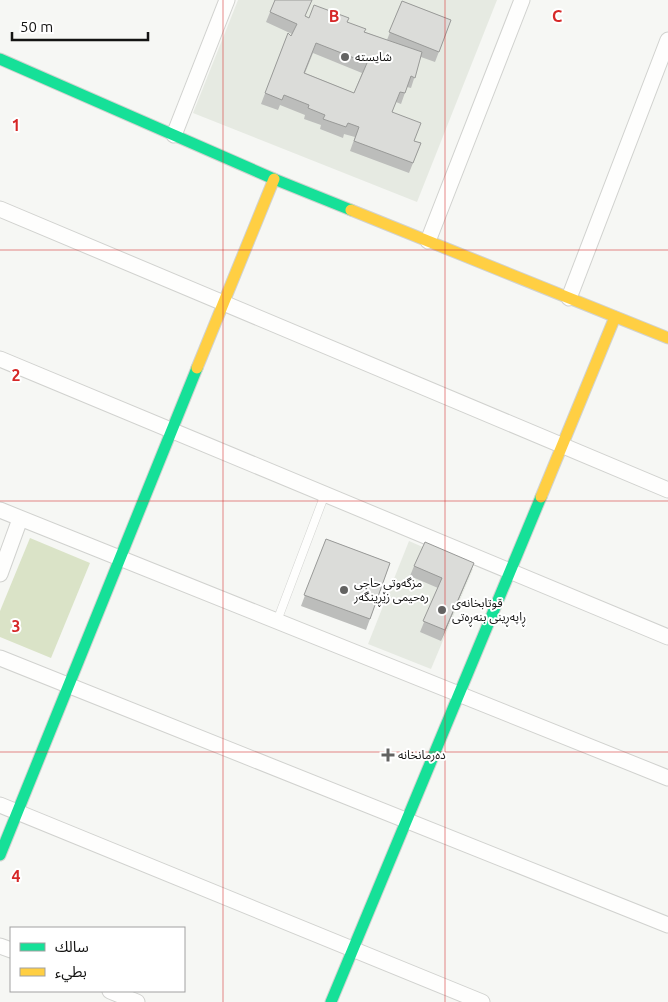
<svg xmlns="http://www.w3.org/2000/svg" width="668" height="1002" font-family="Ubuntu,'Noto Sans Arabic',sans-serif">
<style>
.built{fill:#e6eae2}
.green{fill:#dae3c7}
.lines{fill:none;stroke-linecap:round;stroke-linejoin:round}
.lane-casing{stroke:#d1d2cf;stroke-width:9}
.street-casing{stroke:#d1d2cf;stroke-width:17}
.fast-casing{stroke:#d1d2cf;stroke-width:13}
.slow-casing{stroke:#d1d2cf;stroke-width:13}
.lane{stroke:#fefefd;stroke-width:8}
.street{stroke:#fefefd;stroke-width:15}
.fast{stroke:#16e098;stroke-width:11}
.slow{stroke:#ffcf43;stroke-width:11}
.wall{fill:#bcbdbb;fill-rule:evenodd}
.shaded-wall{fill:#999a98}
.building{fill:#dbdcd9;stroke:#999a98;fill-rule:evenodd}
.grid{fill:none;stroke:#d62828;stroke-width:1;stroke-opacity:0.55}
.poi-dot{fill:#636362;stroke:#fff;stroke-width:2}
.labels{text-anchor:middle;stroke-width:4;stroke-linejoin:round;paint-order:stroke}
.poi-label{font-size:12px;fill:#141413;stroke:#fff;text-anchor:start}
.grid-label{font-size:16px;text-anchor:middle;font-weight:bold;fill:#d62828;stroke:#fff;stroke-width:4;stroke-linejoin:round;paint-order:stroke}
</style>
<rect width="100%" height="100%" fill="#f6f7f4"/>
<g class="built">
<path d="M238,0h259l-80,202 -224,-89z"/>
<path d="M409,541l64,28 -42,100 -63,-25z"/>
</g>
<path class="green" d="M30,538l60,25 -39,95 -51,-21v-26z"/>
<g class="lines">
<defs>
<path id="lane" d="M277,621l48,-127"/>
<g id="street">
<path d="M174,135l53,-135"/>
<path d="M0,209l668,281"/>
<path d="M428,241l94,-241"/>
<path d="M569,298l99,-258"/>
<path d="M0,359l668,278"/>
<path d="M0,510l668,268"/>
<path d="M0,574l20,-55"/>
<path d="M0,658l668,267"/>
<path d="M0,805l482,197"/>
<path d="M0,946l11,4"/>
<path d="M110,991l27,11"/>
</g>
<g id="fast">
<path d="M0,59l274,120 77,31"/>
<path d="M0,855l197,-487"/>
<path d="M331,1002l210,-505"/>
</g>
<g id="slow">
<path d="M351,210l317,128"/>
<path d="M197,368l77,-189"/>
<path d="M541,497l74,-180"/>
</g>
</defs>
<use href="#lane" class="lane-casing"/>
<use href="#street" class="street-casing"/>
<use href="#fast" class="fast-casing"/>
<use href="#slow" class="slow-casing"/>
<use href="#lane" class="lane"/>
<use href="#street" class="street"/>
<use href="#fast" class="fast"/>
<use href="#slow" class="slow"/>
</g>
<g class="wall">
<path d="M275,0l34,18 38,4 18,10 22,8 15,-39 49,19 -16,42 -14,-5 -10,31 -4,-1 -6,17 -5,-2 -4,10 22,29 7,2 -12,30 -59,-22 5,-14 -11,-3 -1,4 -23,-9 1,-4 -17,-6 1,-4 -25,-10 -2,5 -17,-6 27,-71 3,3 1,-2 -26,-12zM313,53l49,20 -8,20 -49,-20z"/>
<path d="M326,539l64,24 -24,67 -65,-24z"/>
<path d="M474,563l-33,78 -21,-9 18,-44 -28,-12 4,-10z"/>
</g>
<path class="shaded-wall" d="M474,563l-4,10 -29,68 4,-11z"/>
<g class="building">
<path d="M275,0h37l-7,16 4,2 5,-13 35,13 -2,4 19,7 -2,3 58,20 -7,26 -4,-2 -6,17 -5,-1 -8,20 29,11 -7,18 7,2 -8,20 -59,-22 5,-14 -11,-4 -2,4 -23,-8 2,-4 -17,-7 1,-3 -25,-10 -2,5 -17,-7 23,-60 3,3 6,-12 -27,-12zM316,43l51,20 -13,30 -50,-20z"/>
<path d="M402,1l49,19 -12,32 -50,-20z"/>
<path d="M326,539l64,24 -20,56 -66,-24z"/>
<path d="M425,542l49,21 -29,67 -22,-9 19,-43 -28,-12z"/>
</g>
<path class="grid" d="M223,0v1002M445,0v1002M0,250h668M0,501h668M0,752h668"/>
<g class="poi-dot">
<circle cx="345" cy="57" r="5"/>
<circle cx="344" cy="590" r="5"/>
<circle cx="442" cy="610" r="5"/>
<path d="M385.5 747.5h5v5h5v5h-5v5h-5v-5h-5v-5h5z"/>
</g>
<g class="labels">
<g class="poi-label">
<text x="355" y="61">شایستە</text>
<text x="354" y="587">مزگەوتی حاجی<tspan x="354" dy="14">رەحیمی زێڕینگەر</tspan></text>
<text x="452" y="607">قوتابخانەی<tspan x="452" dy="14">ڕاپەڕینی بنەڕەتی</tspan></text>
<text x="398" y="759">دەرمانخانە</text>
</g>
</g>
<g class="grid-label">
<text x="334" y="22">B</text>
<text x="557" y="22">C</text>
<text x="16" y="131">1</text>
<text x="16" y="381">2</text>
<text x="16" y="632">3</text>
<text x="16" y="882">4</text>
</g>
<rect x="10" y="927" width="175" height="65" fill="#ffffff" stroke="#a1a1a1"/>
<rect x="20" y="943" width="25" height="8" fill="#16e098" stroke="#a1a1a1"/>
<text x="55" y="952" font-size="15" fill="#141413">سالك</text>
<rect x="20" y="968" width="25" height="8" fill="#ffcf43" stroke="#a1a1a1"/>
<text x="55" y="977" font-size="15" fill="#141413">بطيء</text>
<path d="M12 32v8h136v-8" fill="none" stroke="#141413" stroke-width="2.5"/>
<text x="20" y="32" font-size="15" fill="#141413" stroke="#ffffff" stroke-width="4" paint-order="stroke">50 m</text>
</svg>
